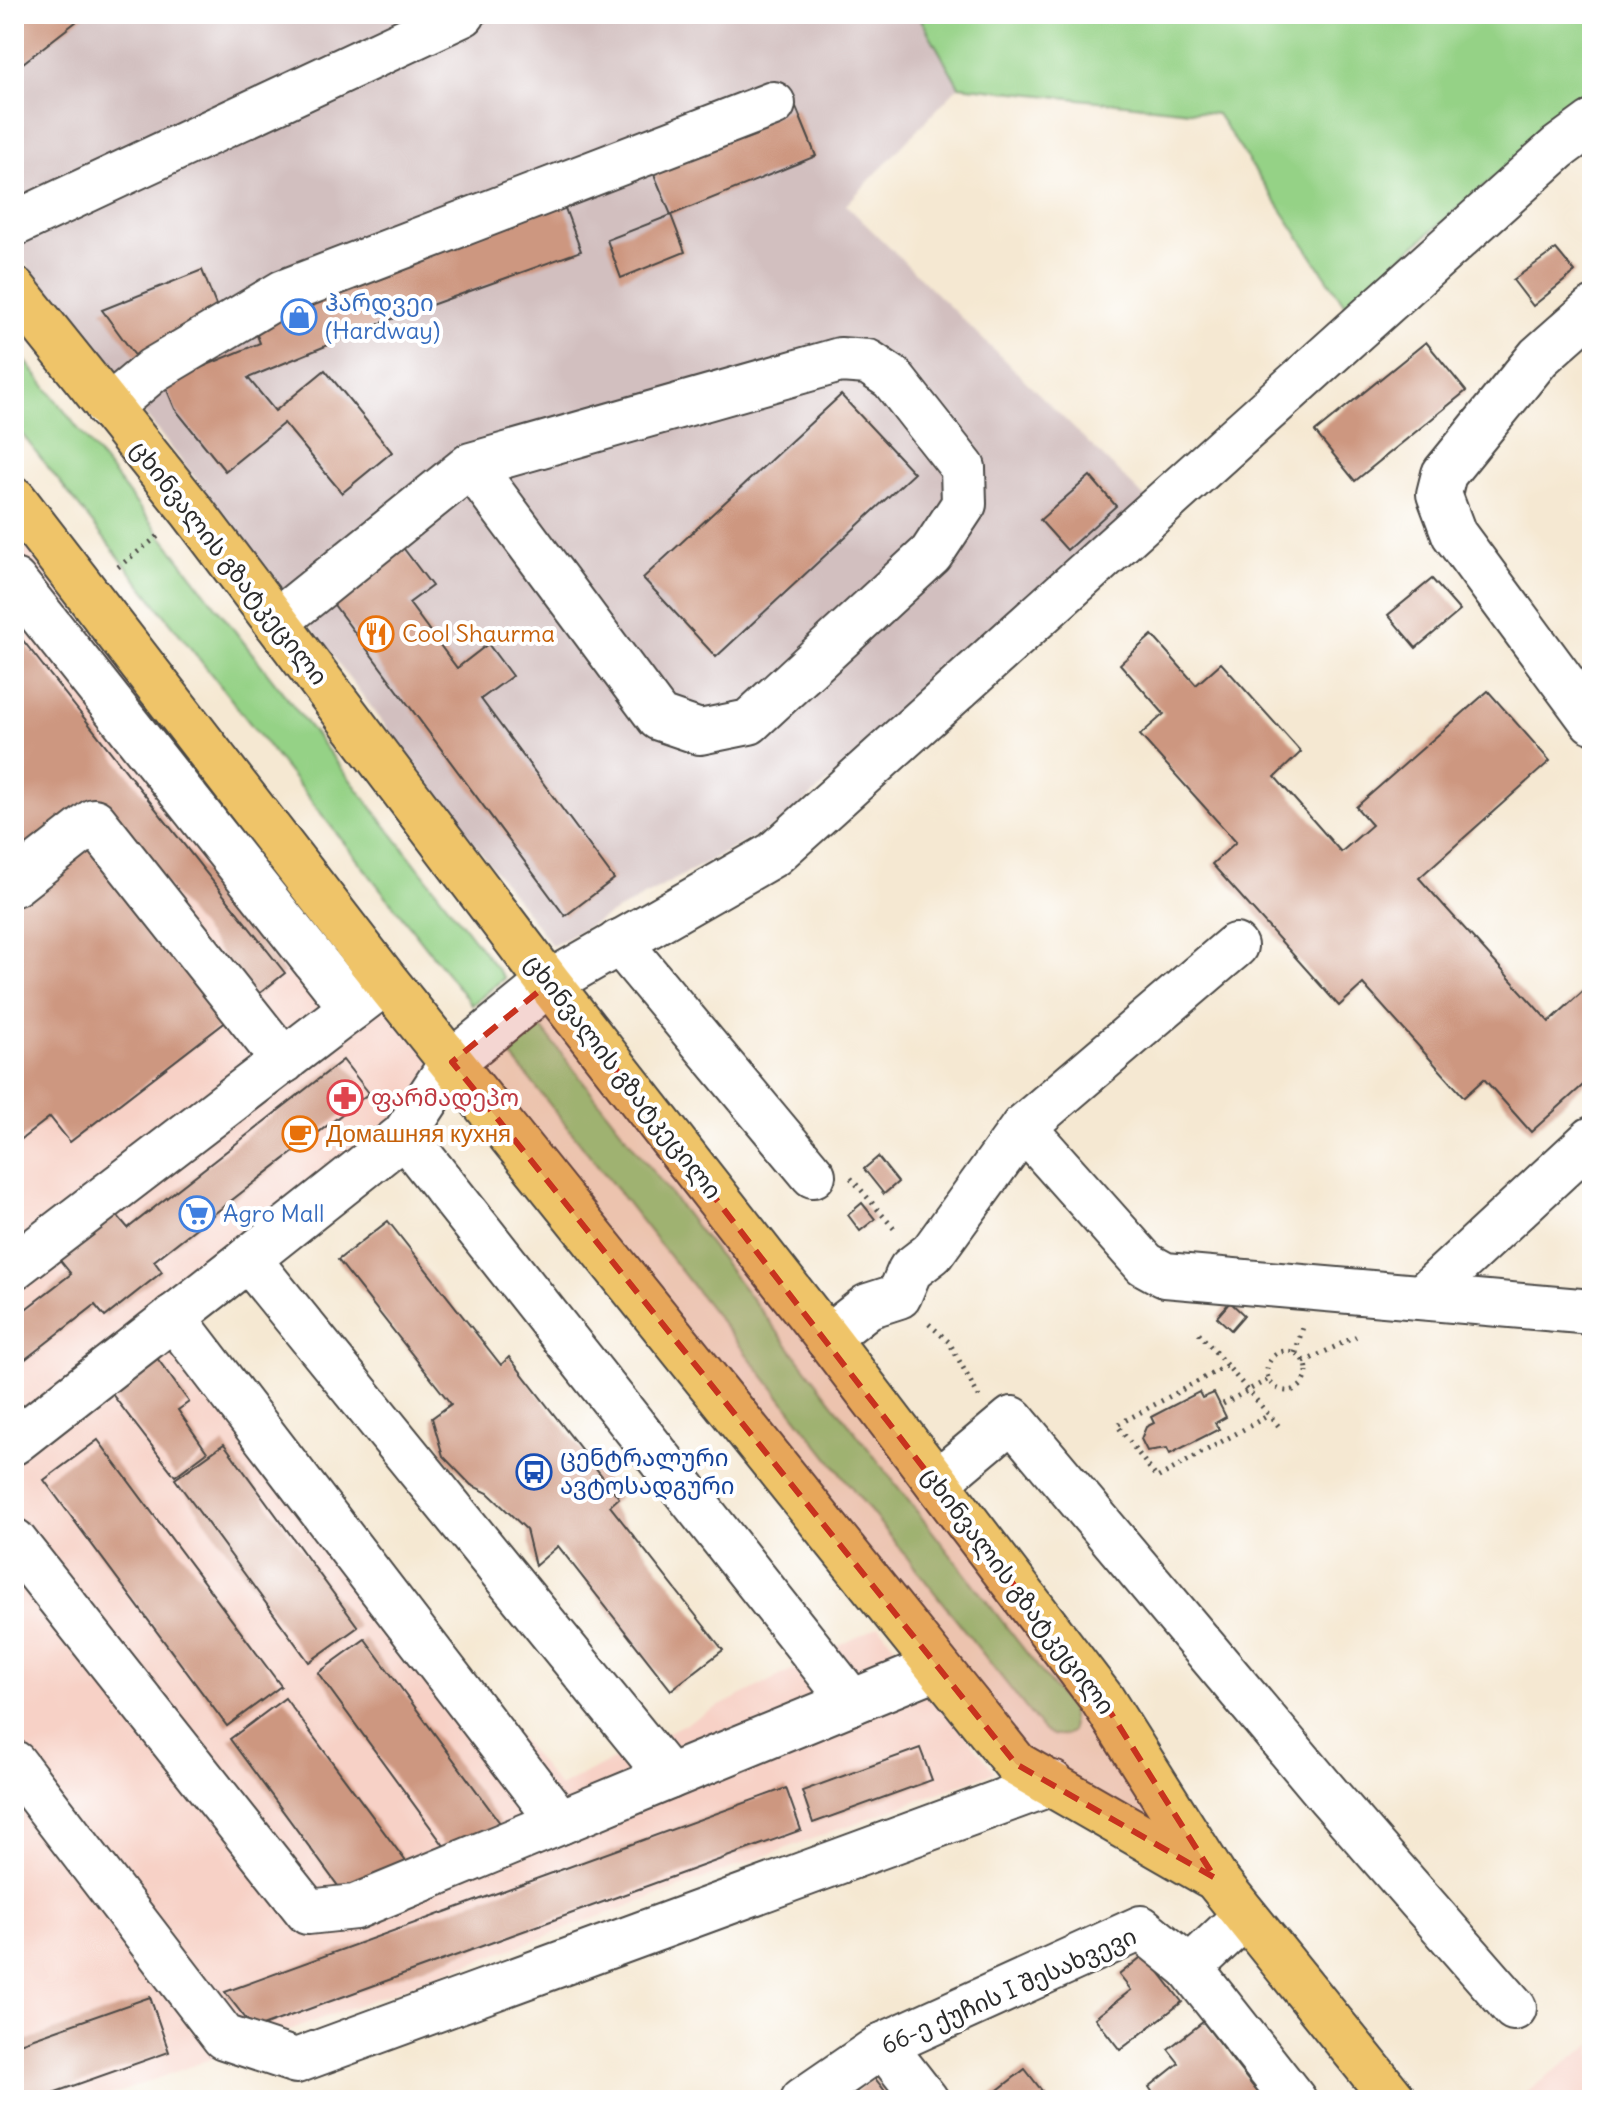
<svg xmlns="http://www.w3.org/2000/svg" width="1606" height="2114" font-family="Delius,'Noto Sans Georgian',sans-serif">
<style>
.built{fill:#f7d1c6}
.industrial{fill:#d2bfbf}
.green{fill:#95d286;stroke:#607e58;stroke-width:2}
.building{fill:#cd9780}
.lines{fill:none;stroke-linecap:round;stroke-linejoin:round}
.minor-casing{stroke:#494744;stroke-width:48}
.major-casing{stroke:#494744;stroke-width:48}
.path{stroke:#494744;stroke-width:5;stroke-dasharray:2 6;stroke-linecap:butt}
.minor{stroke:#fff;stroke-width:44}
.major{stroke:#efc469;stroke-width:44}
.marked{fill:#c8321e;fill-opacity:0.2;stroke:#c8321e;stroke-width:6;stroke-dasharray:16 10;stroke-linejoin:round}
.labels{text-anchor:middle;stroke-width:8;stroke-linejoin:round;paint-order:stroke}
.shop-label{font-size:24px;fill:#366cbe;stroke:#fff;text-anchor:start}
.street-label{font-size:24px;fill:#2b2b2b;stroke:#fff}
.food-label{font-size:24px;fill:#c56008;stroke:#fff;text-anchor:start}
.health-label{font-size:24px;fill:#be3a42;stroke:#fff;text-anchor:start}
.transit-label{font-size:24px;fill:#164399;stroke:#fff;text-anchor:start}
</style>
<rect width="100%" height="100%" fill="#fff"/>
<filter id="ink" filterUnits="userSpaceOnUse"><feTurbulence type="fractalNoise" baseFrequency=".0125" numOctaves="2"/><feDisplacementMap in="SourceGraphic" scale="16" xChannelSelector="R" yChannelSelector="G"/><feConvolveMatrix kernelMatrix="1 2 1 2 8 2 1 2 1" color-interpolation-filters="sRGB"/></filter>
<filter id="wash" filterUnits="userSpaceOnUse"><feTurbulence type="fractalNoise" baseFrequency=".006" numOctaves="4" result="noise"/><feDisplacementMap in="SourceGraphic" scale="32" xChannelSelector="R" yChannelSelector="G"/><feGaussianBlur stdDeviation="1.8" result="paint"/><feColorMatrix in="noise" values="0 0 0 0 0 0 0 0 0 0 0 0 0 0 0 0 0 1.4 0 .05"/><feComposite in="paint" operator="in"/></filter>
<g filter="url(#wash)">
<rect width="100%" height="100%" fill="#f5e8d2"/>
<g class="built">
<path d="M14,532l450,569 -275,218 370,468 320,-161 116,146 -897,328h-84z"/>
<path d="M1592,2044v56h-77z"/>
</g>
<path class="industrial" d="M14,14h904l41,72 -113,119 303,297 -366,319 -231,125 -292,-386 -246,-311z"/>
<g class="green">
<path d="M918,14h674v80l-247,211 -128,-191 -258,-28z"/>
<path d="M14,346l490,632 -32,27 -458,-581z"/>
<path d="M534,1018l537,692 1,21c-11,8 -18,6 -29,-1l-541,-686z"/>
</g>
<g id="blocks">
<g class="building">
<path d="M14,14h72l-72,56z"/>
<path d="M796,107l20,49 -145,59 -20,-48z"/>
<path d="M563,203l18,48 -197,71 -136,56 27,33 50,-41 67,82 -50,41 -58,-70 -59,48 -50,-62 -11,-26 96,-40 -8,-21z"/>
<path d="M671,215l14,37 -64,26 -14,-38z"/>
<path d="M1556,249l19,23 -42,34 -20,-26z"/>
<path d="M202,270l17,43 -83,44 -34,-47z"/>
<path d="M1426,342l40,49 -111,90 -40,-49z"/>
<path d="M841,395l73,78 -198,184 -73,-79z"/>
<path d="M1090,476l26,30 -49,44 -27,-30z"/>
<path d="M401,545l31,41 -23,17 48,65 31,-24 24,32 -31,23 133,180 -49,37 -236,-318z"/>
<path d="M1432,579l28,32 -44,37 -28,-33z"/>
<path d="M14,629l271,344 -30,24 -156,-198 -85,66z"/>
<path d="M1152,635l44,50 25,-22 80,89 -26,25 66,75 31,-27 -16,-18 132,-116 62,70 -131,117 130,144 43,-39v94l-61,55 -47,-53 -20,18 -101,-113 -24,22 -127,-142 24,-22 -96,-107 24,-21 -44,-50z"/>
<path d="M94,841l138,176 -162,125 -20,-25 -36,28v-241z"/>
<path d="M343,1060l26,33 -215,168 8,11 -57,45 -10,-12 -81,63v-50l57,-44 -12,-15 57,-45 12,14z"/>
<path d="M878,1157l20,25 -14,12 -20,-25z"/>
<path d="M862,1203l13,16 -15,12 -12,-16z"/>
<path d="M388,1221l113,144 8,-8 110,141 -9,8 113,144 -52,40 -113,-144 -23,20 -9,-37 -38,-36 -17,-8 -28,-29 -11,-38 19,-14 -113,-144z"/>
<path d="M1230,1302l14,13 -13,15 -14,-13z"/>
<path d="M149,1347l40,55 -11,8 29,42 -32,24 -73,-95z"/>
<path d="M1199,1392l3,6 12,-5 12,24 -11,6 4,6 -49,25 -3,-6 -20,3 -6,-12 5,-12 8,-4 -3,-6z"/>
<path d="M98,1440l183,246 -54,40 -183,-246z"/>
<path d="M224,1444l134,183 -49,35 -134,-183z"/>
<path d="M365,1639l135,184 -47,35 -135,-185z"/>
<path d="M285,1698l122,165 -34,24 -6,-9 -23,16 -114,-155z"/>
<path d="M920,1748l12,32 -119,43 -11,-32z"/>
<path d="M786,1788l15,42 -547,199 -29,-37z"/>
<path d="M1145,1954l37,48 -62,48 -25,-32 36,-28 -12,-15z"/>
<path d="M150,1997l19,55 -136,48h-19v-55z"/>
<path d="M1203,2022l44,57 17,21h-106l-9,-13 30,-24 -11,-14z"/>
<path d="M1025,2069l24,31h-64z"/>
<path d="M874,2077l18,23h-46z"/>
</g>
</g>
</g>
<g filter="url(#ink)">
<use href="#blocks" fill-opacity="0" stroke="#494744" stroke-width="2"/>
<g class="lines">
<defs>
<g id="minor">
<path d="M14,224l449,-210"/>
<path d="M1592,310l-53,47 -95,117 -5,20 15,40 138,187"/>
<path d="M108,408l45,-38 131,-78 489,-188"/>
<path d="M14,581l338,427"/>
<path d="M276,622l195,-157 369,-105 28,2 24,16 71,90 1,36 -33,50 -182,168 -49,10 -41,-14 -188,-253"/>
<path d="M14,884l80,-63 190,240"/>
<path d="M619,942l194,233"/>
<path d="M1023,1127l122,137 20,11 427,37"/>
<path d="M404,1135l448,567"/>
<path d="M14,1267l360,-276"/>
<path d="M1423,1296l169,-157"/>
<path d="M173,1317l387,505"/>
<path d="M827,1338l41,-32 31,-10 11,-26 22,-17 91,-126 212,-181"/>
<path d="M14,1442l234,-183"/>
<path d="M937,1482l75,-63 316,376 186,213"/>
<path d="M14,1541l294,371 47,-5 314,-130"/>
<path d="M937,1667l-268,110 -421,-518 156,-124 48,-73 97,-79 225,-129 784,-706 34,-25"/>
<path d="M14,1763l210,274 72,24 756,-278"/>
<path d="M1190,1968l104,132"/>
<path d="M883,2045l43,55"/>
<path d="M803,2100l80,-55 258,-117 49,40 55,-52"/>
</g>
<g id="major">
<path d="M14,289l178,222 357,472 278,355 275,361 113,179 179,222"/>
<path d="M14,499l372,482 630,783 193,111"/>
</g>
</defs>
<use href="#minor" class="minor-casing"/>
<use href="#major" class="major-casing"/>
<g class="path">
<path d="M118,567l43,-33"/>
<path d="M851,1178l45,53"/>
<path d="M929,1324l20,18 30,55"/>
<path d="M1199,1333l83,97"/>
<circle cx="1287" cy="1371" r="20"/>
<path d="M1295,1353l8,-26"/>
<path d="M1304,1362l57,-28"/>
<path d="M1226,1366l-109,59 40,53 112,-63"/>
<path d="M1223,1404l46,-25"/>
</g>
<use href="#minor" class="minor"/>
<use href="#major" class="major"/>
</g>
</g>
<path class="marked" d="M549,983l553,716 113,179 -199,-114 -564,-702z"/>
<defs>
<symbol id="shop-ring" viewBox="-11 -11 22 22"><circle r="9.5" fill="#fff" stroke="#3f7fe0" stroke-width="1.5"/><path d="M-5-2.5h2.3a2.7 3.5 0 0 1 5.4 0H5L5.5 6h-11ZM-1.5-2.5h3a1.5 2.3 0 0 0-3 0Z" fill="#3f7fe0"/></symbol>
<symbol id="restaurant-ring" viewBox="-11 -11 22 22"><circle r="9.5" fill="#fff" stroke="#e8710a" stroke-width="1.5"/><path d="M-5-6h1v4h1v-4h1v4h1v-4h1v5L-1.5 .5V6h-2V.5L-5-1ZM5-6V6H3V1.5H1.5Q1.5-4 5-6Z" fill="#e8710a"/></symbol>
<symbol id="pharmacy-ring" viewBox="-11 -11 22 22"><circle r="9.5" fill="#fff" stroke="#e0444e" stroke-width="1.5"/><path d="M-2-6h4v4h4v4h-4v4h-4v-4h-4v-4h4Z" fill="#e0444e"/></symbol>
<symbol id="cafe-ring" viewBox="-11 -11 22 22"><circle r="9.5" fill="#fff" stroke="#e8710a" stroke-width="1.5"/><path d="M-5.5-4.5H6V0H3Q3 3.5 0 3.5H-2.5Q-5.5 3.5-5.5 0ZM3-3.2v2h1.7v-2ZM-6 4.5H4V6H-6Z" fill="#e8710a"/></symbol>
<symbol id="supermarket-ring" viewBox="-11 -11 22 22"><circle r="9.5" fill="#fff" stroke="#3f7fe0" stroke-width="1.5"/><path d="M-6-5.5h2.5l.6 2H6L4.5 2H-2.5L-4.4-4H-6ZM-1.5 3.2a1.3 1.3 0 1 0 .1 0ZM3 3.2a1.3 1.3 0 1 0 .1 0Z" fill="#3f7fe0"/></symbol>
<symbol id="bus-ring" viewBox="-11 -11 22 22"><circle r="9.5" fill="#fff" stroke="#1a4fb4" stroke-width="1.5"/><path d="M-5-6H5V4H4V6H2V4H-2V6H-4V4H-5ZM-3.5-4V0h7V-4ZM-3.5 1.2v1.5H-2V1.2ZM2 1.2v1.5H3.5V1.2Z" fill="#1a4fb4"/></symbol>
</defs>
<g fill-rule="evenodd">
<use href="#shop-ring" x="279" y="297" width="40" height="40"/>
<use href="#restaurant-ring" x="356" y="614" width="40" height="40"/>
<use href="#pharmacy-ring" x="325" y="1078" width="40" height="40"/>
<use href="#cafe-ring" x="280" y="1114" width="40" height="40"/>
<use href="#supermarket-ring" x="177" y="1194" width="40" height="40"/>
<use href="#bus-ring" x="514" y="1452" width="40" height="40"/>
</g>
<g class="labels">
<g class="shop-label">
<text x="325" y="311">ჰარდვეი<tspan x="325" dy="28">(Hardway)</tspan></text>
<text x="223" y="1222">Agro Mall</text>
</g>
<g class="street-label">
<text transform="translate(229 563) rotate(52)" y="8">ცხინვალის გზატკეცილი</text>
<text transform="translate(623 1077) rotate(52)" y="8">ცხინვალის გზატკეცილი</text>
<text transform="translate(1018 1591) rotate(53)" y="8">ცხინვალის გზატკეცილი</text>
<text transform="translate(1009 1991) rotate(-24)" y="8">66-ე ქუჩის I შესახვევი</text>
</g>
<g class="food-label">
<text x="402" y="642">Cool Shaurma</text>
<text x="326" y="1142">Домашняя кухня</text>
</g>
<g class="health-label">
<text x="371" y="1106">ფარმადეპო</text>
</g>
<g class="transit-label">
<text x="560" y="1466">ცენტრალური<tspan x="560" dy="28">ავტოსადგური</tspan></text>
</g>
</g>
<rect width="1606" height="2114" fill="none" stroke="#fff" stroke-width="48"/>
</svg>
